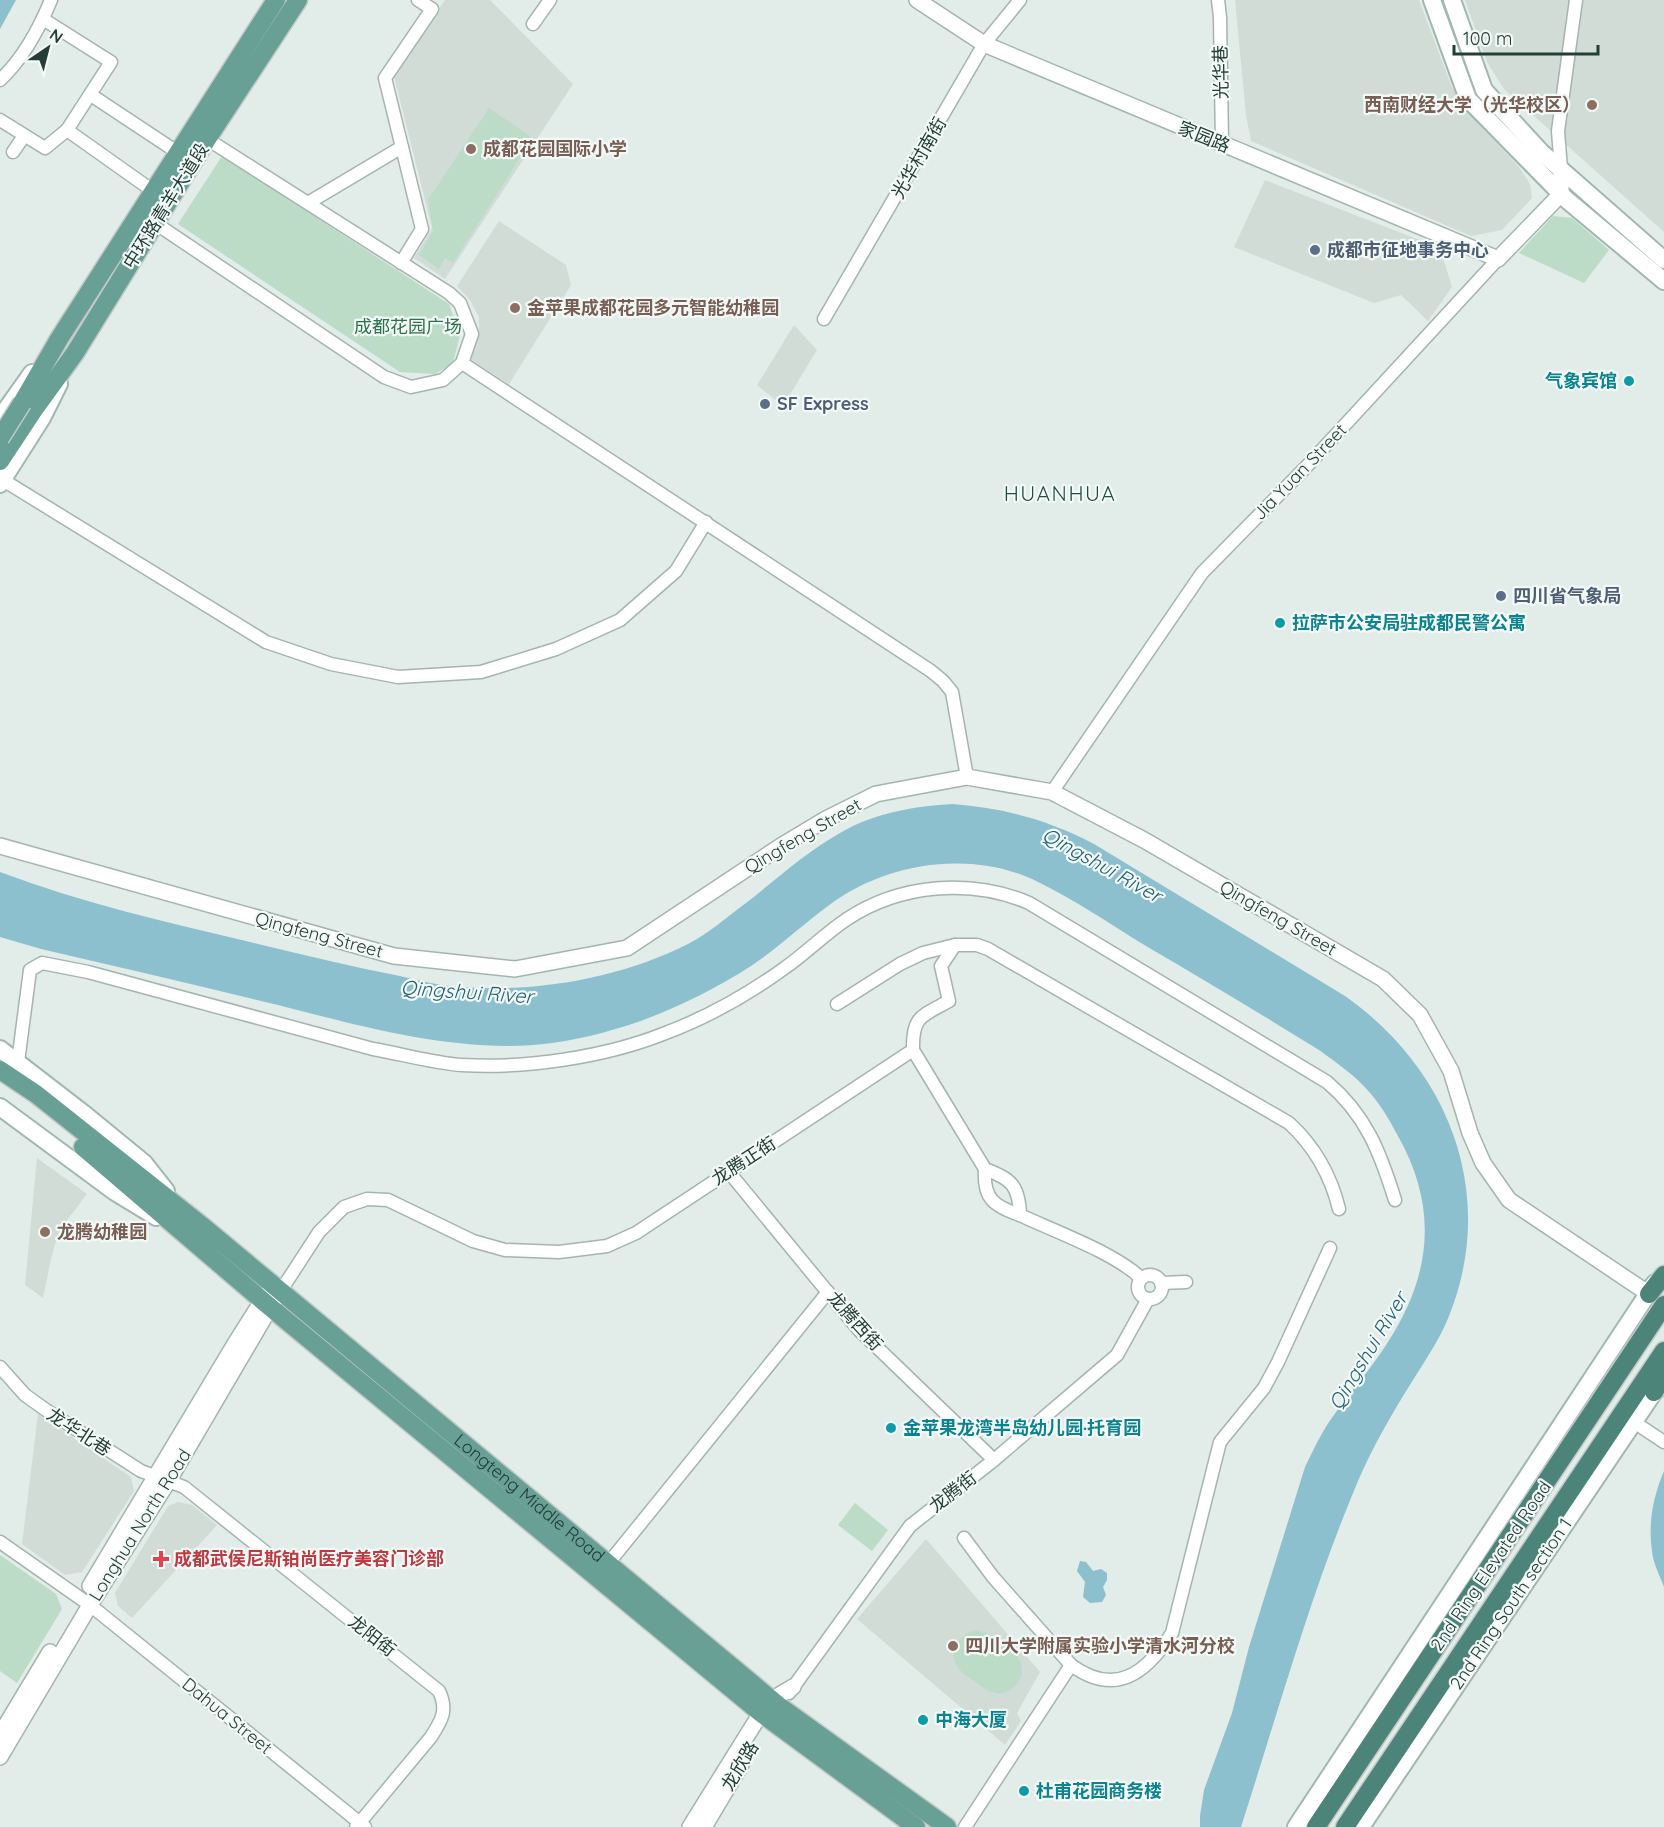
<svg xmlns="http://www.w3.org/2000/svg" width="1664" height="1827" font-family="Quicksand,'Noto Sans SC',sans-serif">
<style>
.built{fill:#d1dcd7}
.green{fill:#bcdcc7}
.water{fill:#8cc0cf}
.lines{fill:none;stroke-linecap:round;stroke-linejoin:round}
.minor-casing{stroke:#a5b4af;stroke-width:15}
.tertiary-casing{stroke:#a5b4af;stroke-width:18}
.secondary-casing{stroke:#a1b7b1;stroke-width:20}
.primary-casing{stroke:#c1c9c7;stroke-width:21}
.trunk-casing{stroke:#c1c9c7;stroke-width:21}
.minor{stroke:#fff;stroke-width:12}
.tertiary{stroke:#fff;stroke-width:15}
.secondary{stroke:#fff;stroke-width:16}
.primary{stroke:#68a095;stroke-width:18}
.trunk{stroke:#4c847a;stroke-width:18}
.primary-bridge-casing{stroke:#c1c9c7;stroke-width:21;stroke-linecap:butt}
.primary-bridge{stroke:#68a095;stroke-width:18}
.education-dot{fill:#8d6e63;stroke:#f3f9f6;stroke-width:2}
.service-dot{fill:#5c6f8a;stroke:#f3f9f6;stroke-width:2}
.culture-dot{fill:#0f9aa8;stroke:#f3f9f6;stroke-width:2}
.health-dot{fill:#e0444e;stroke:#f3f9f6;stroke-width:2}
.labels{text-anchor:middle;stroke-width:4.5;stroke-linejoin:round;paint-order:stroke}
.street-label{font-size:18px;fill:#233d37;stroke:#f3f9f6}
.education-label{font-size:18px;font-weight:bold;fill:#785e54;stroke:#f3f9f6;text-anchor:start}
.service-label{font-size:18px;font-weight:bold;fill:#4e5e75;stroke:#f3f9f6;text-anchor:start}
.park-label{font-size:18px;fill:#2e724d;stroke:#f3f9f6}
.culture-label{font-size:18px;font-weight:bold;fill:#0d838f;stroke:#f3f9f6;text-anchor:start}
.health-label{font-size:18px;font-weight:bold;fill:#be3a42;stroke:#f3f9f6;text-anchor:start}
.water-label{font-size:20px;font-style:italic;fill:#1f6277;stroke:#f3f9f6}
.quarter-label{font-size:21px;letter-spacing:1.5px;fill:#1f4e46;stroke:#f3f9f6}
</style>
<rect width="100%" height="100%" fill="#e2ece8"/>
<g class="built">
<path d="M445,0h45l83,84 -128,195 -31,-21 18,-30 -38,-152z"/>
<path d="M1235,0h184l32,85 20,30 48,52 11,17 2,14 -30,32 -31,6 -220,-95 -5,-26z"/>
<path d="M1465,0h199v232l-160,-143 -17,-27z"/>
<path d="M1265,180l175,68 12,39 -24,34 -27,-26 -27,8 -140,-56z"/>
<path d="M499,221l67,44 5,20 -62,99 -39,-25 9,-26v-16l-10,-18 -12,-13z"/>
<path d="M794,325l23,25 -34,56 -26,-21z"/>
<path d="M37,1158l50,36 -23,30 -8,17 -5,18 -8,39 -18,-13z"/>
<path d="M38,1414l93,63 3,14 -52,81 -17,3 -43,-31z"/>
<path d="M178,1502l14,3 25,20 -85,93 -14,-12 -3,-13 53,-87z"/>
<path d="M926,1539l114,133 -23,41 4,8 -16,24 -148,-126z"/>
</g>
<g class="green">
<path d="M489,108l44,30 -80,125 -8,-5 -6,11 -20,-14 14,-24 -5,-31z"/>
<path d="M222,156l227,148 11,31 -7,28 -18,11 -35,-2 -222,-148z"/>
<path d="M1553,216l19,2 37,32 -25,33 -65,-30z"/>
<path d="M855,1503l33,27 -16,21 -34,-26z"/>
<path d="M0,1555l56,39 6,15 -45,74 -17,-12z"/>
<path d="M976,1630c14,2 41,20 45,33 1,5 1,10 0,15 -14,22 -29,18 -47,3 -5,-4 -11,-7 -15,-12 -13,-16 0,-35 17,-39z"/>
</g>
<g class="water">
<path d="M0,0h16l-16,29z"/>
<path d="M953,804c51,4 96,16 141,40l251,152c104,73 153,198 104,320 -9,23 -23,43 -36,64 -20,32 -40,66 -55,101 -47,111 -80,231 -117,346h-41v-11l4,-26 28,-77 17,-66 56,-180c9,-18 17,-36 29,-52 17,-25 38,-47 54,-73 44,-68 50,-135 10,-206 -8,-15 -16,-29 -27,-42 -15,-18 -34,-31 -52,-44 -58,-36 -115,-70 -173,-104 -36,-22 -71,-46 -108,-64 -65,-33 -153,-20 -210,24 -26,19 -50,42 -77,60 -61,39 -128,67 -199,77 -89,12 -188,-16 -274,-38 -79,-19 -158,-38 -237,-56l-41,-12v-65c82,31 166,50 250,70 50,12 99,24 150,34 16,4 33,8 50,10 79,8 166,-6 238,-42 21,-11 39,-27 58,-41 31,-24 60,-51 94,-70 34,-20 75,-27 113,-29z"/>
<path d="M1664,1471v116c-4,-11 -11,-24 -12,-36 -4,-28 1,-54 12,-80z"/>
<path d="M1080,1561l6,1 7,9 8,-2 6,4v7l-4,7 3,8 -4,7 -12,1 -7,-6 2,-15 -8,-11z"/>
</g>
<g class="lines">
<defs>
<g id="minor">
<path d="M1218,0l2,17 2,127"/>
<path d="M533,24l17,-24"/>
<path d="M0,80c24,-22 39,-51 51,-80"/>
<path d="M91,95l86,57"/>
<path d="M0,120l45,28 22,-18 44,-68 -68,-43"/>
<path d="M67,130l86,61"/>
<path d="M13,152l11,-16"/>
<path d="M1561,169l-3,-38 18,-131"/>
<path d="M308,203l94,-56"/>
<path d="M155,223l229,154 27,10 32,-7 19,-17 10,-29 -12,-31 -11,-10 -242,-154"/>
<path d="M401,263l21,-34 -37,-151 47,-69 -14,-9"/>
<path d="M824,319l160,-275 36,-44"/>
<path d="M462,363l469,308 12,10 9,11 15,85"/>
<path d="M3,480l263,162 65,22 67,13 83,-5 75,-23 64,-29 56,-49 30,-49"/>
<path d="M1052,792l150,-219 105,-107 191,-207"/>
<path d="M837,1004l63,-40 23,-11 32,-8"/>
<path d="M913,1050c-1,-34 9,-34 36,-49l-8,-35 14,-21h22l11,4 301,174c25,23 42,53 50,86"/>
<path d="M18,1062l12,-92 12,-7 46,9 285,77c29,5 60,14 89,16 62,4 143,-8 201,-31 43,-16 86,-40 123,-67 21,-15 40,-34 61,-48 53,-35 124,-41 182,-16l298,179c39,33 53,70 68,118"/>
<path d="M985,1169c-2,29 8,37 35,46"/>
<path d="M728,1171l130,158 136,131"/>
<circle cx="1150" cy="1287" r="12"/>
<path d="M1161,1283l25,-1"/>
<path d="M280,1292l39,-60 25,-25 23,-8 21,1 85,41 32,9 54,2 48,-6 29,-13 277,-183 72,119c26,10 34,16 35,46 36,17 93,37 121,63"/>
<path d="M0,1367l25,28 21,15 95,61 43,16 255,204c9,19 3,29 -8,46l-75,90"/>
<path d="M1634,1422l30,20"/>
<path d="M964,1538l29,39 78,88"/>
<path d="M0,1542l90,63 275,222"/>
<path d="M607,1565l221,-273"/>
<path d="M789,1693l121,-167 84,-66 123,-105 31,-56"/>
<path d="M965,1827l106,-162c44,32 75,9 101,-32l48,-191 44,-54 14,-26 52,-114"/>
</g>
<g id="tertiary">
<path d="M917,0l67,44 514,215 63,-65v-25"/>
<path d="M0,846l394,110 121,13 112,-21 154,-102 45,-27 50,-25 91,-17 85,15 92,48 239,139 37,36 31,56 19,62 13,30 26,37 140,94"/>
<path d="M90,1586l143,-239 34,-54"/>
<path d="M0,1735l50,-83"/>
<path d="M0,1757l90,-152 79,-125 106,-181"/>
<path d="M690,1827l71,-114 10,-13 22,-13"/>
<path d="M704,1827l37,-62"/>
</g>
<g id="secondary">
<path d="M1432,0l36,99 99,101 97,81"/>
<path d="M1452,0l32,90 57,62 123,108"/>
<path d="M0,418l32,-45"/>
<path d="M0,484l42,-66 17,-34"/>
<path d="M0,1049l83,64 61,50 22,28"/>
<path d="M0,1107l115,85 41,25"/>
<path d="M1296,1827l359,-544"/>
<path d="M1361,1827l293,-435 9,-8"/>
</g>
<g id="primary">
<path d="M22,403l37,-64 217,-339"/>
<path d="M0,461l33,-50 42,-58 132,-214 91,-139"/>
<path id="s1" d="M0,1070l36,24 165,131 578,481 168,121"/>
<path d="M83,1147l187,160 491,406 155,114"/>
</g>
<g id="trunk">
<path d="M1649,1294l15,-19"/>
<path d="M1654,1392l10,-16"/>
<path d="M1316,1827l348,-522"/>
<path d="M1345,1827l319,-476"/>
</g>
</defs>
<use href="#minor" class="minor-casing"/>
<use href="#tertiary" class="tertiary-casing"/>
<use href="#secondary" class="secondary-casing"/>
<use href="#primary" class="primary-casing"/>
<use href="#trunk" class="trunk-casing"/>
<use href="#minor" class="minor"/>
<use href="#tertiary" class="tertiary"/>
<use href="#secondary" class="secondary"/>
<use href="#primary" class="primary"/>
<use href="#trunk" class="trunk"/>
<defs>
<path id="primary-bridge" d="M0,438l22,-35"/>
</defs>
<use href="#primary-bridge" class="primary-bridge-casing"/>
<use href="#primary-bridge" class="primary-bridge"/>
</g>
<g class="education-dot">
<circle cx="1592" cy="105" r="6"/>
<circle cx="471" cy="149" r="6"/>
<circle cx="515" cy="308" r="6"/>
<circle cx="45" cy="1232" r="6"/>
<circle cx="953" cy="1646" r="6"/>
</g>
<g class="service-dot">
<circle cx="1315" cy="250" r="6"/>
<circle cx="765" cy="404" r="6"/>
<circle cx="1501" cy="596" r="6"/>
</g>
<g class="culture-dot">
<circle cx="1629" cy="381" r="6"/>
<circle cx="1280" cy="623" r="6"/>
<circle cx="891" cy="1428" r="6"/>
<circle cx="923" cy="1720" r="6"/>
<circle cx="1024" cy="1791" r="6"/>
</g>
<path class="health-dot" d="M158 1550h6v6h6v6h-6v6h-6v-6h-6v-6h6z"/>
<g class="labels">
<g class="street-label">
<text transform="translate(1221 72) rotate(-91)" y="6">光华巷</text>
<text transform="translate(1204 137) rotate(22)" y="6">家园路</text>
<text transform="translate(919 158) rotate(-60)" y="6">光华村南街</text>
<text transform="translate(166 206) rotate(-58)" y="6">中环路青羊大道段</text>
<text transform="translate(1300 472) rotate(-46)" y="6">Jia Yuan Street</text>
<text transform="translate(803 836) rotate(-30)" y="6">Qingfeng Street</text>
<text transform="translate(1278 918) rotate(30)" y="6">Qingfeng Street</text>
<text transform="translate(319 935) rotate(15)" y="6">Qingfeng Street</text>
<text transform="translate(744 1161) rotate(-33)" y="6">龙腾正街</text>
<text transform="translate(855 1321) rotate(48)" y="6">龙腾西街</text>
<text transform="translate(79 1432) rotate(33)" y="6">龙华北巷</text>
<text transform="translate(953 1492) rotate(-38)" y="6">龙腾街</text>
<text dy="6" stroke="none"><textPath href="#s1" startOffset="681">Longteng Middle Road</textPath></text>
<text transform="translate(140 1525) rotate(-58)" y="6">Longhua North Road</text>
<text transform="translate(1491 1566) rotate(-56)" y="6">2nd Ring Elevated Road</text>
<text transform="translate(1511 1604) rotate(-56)" y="6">2nd Ring South section 1</text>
<text transform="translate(372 1636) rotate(38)" y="6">龙阳街</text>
<text transform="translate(227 1716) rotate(39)" y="6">Dahua Street</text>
<text transform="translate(740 1766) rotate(-59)" y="6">龙欣路</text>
</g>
<g class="education-label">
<text x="1580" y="111" text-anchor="end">西南财经大学（光华校区）</text>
<text x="483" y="155">成都花园国际小学</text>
<text x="527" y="314">金苹果成都花园多元智能幼稚园</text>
<text x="57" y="1238">龙腾幼稚园</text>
<text x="965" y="1652">四川大学附属实验小学清水河分校</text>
</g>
<g class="service-label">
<text x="1327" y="256">成都市征地事务中心</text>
<text x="777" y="410">SF Express</text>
<text x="1513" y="602">四川省气象局</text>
</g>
<g class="park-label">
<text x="408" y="333">成都花园广场</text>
</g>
<g class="culture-label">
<text x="1617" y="387" text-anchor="end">气象宾馆</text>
<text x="1292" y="629">拉萨市公安局驻成都民警公寓</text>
<text x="903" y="1434">金苹果龙湾半岛幼儿园·托育园</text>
<text x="935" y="1726">中海大厦</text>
<text x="1036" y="1797">杜甫花园商务楼</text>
</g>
<g class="health-label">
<text x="174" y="1565">成都武侯尼斯铂尚医疗美容门诊部</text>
</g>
<g class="water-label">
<text transform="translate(1102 865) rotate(29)" y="7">Qingshui River</text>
<text transform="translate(467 992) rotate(4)" y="7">Qingshui River</text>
<text transform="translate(1368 1351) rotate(-59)" y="7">Qingshui River</text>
</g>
<g class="quarter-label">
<text x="1060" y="501">HUANHUA</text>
</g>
</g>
<g transform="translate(48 48) rotate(35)" stroke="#f3f9f6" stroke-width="4.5" paint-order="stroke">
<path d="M0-4.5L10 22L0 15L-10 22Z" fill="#233d37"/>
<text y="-9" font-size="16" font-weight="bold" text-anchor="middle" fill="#233d37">N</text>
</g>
<path d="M1454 45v9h144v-9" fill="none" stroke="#233d37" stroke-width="3"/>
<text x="1463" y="45" font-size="18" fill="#233d37" stroke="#f3f9f6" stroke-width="4.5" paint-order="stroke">100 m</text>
</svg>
